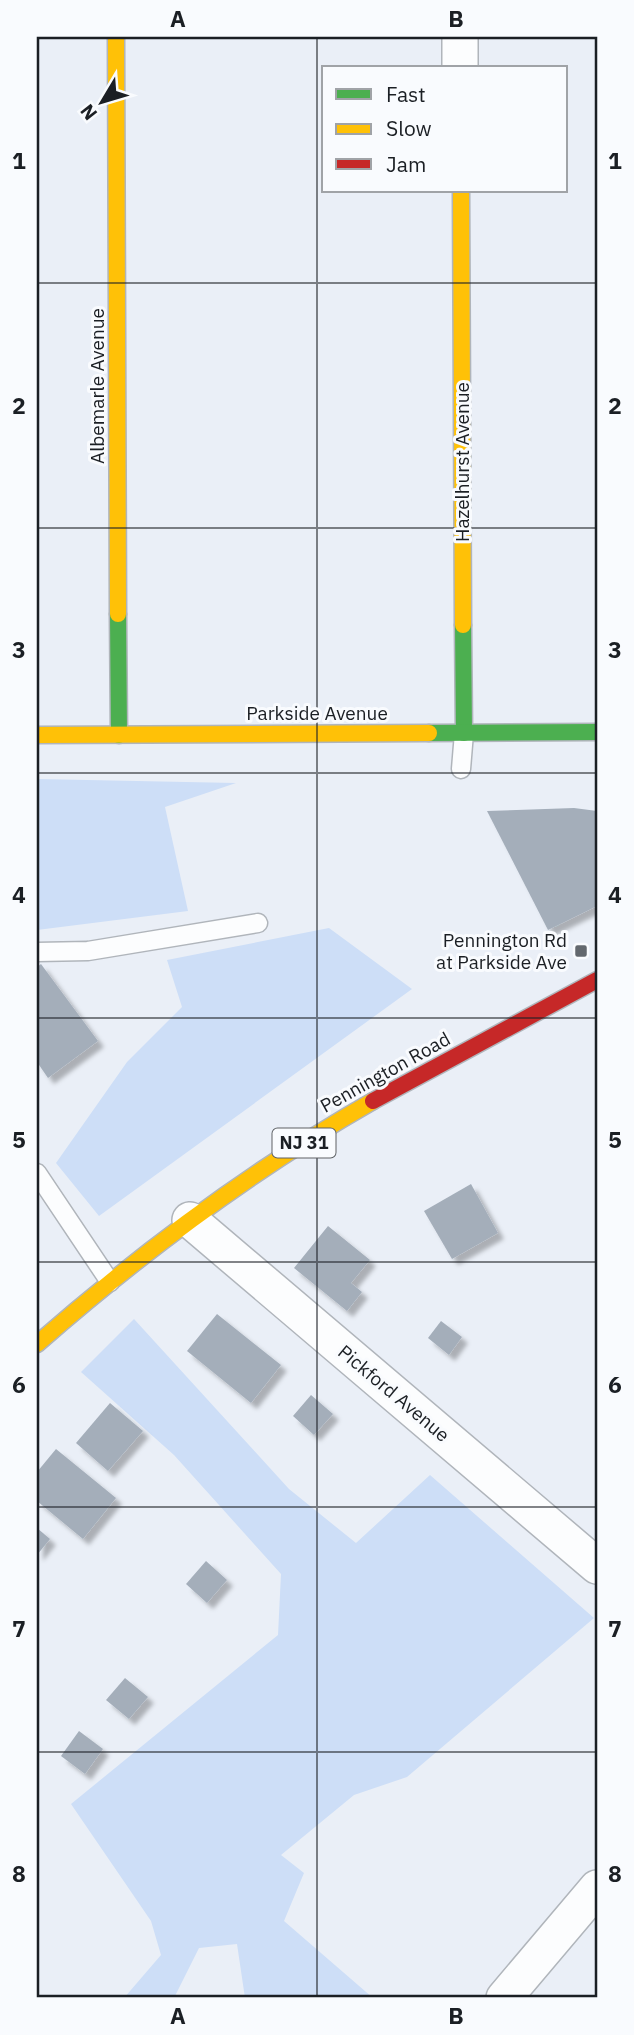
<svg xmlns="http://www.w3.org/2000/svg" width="634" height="2035" font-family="'IBM Plex Sans',sans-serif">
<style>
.green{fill:#cddef7}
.building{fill:#a4aeba;filter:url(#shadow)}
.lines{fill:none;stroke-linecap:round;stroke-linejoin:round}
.lane-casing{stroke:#b0b5bb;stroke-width:21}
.street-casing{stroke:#b0b5bb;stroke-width:38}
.fast-casing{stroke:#b0b5bb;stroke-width:19}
.slow-casing{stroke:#b0b5bb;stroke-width:19}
.jam-casing{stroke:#b0b5bb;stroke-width:19}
.lane{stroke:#fcfdfe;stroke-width:18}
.street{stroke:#fcfdfe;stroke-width:35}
.fast{stroke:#4caf50;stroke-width:16}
.slow{stroke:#ffc107;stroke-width:16}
.jam{stroke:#c62828;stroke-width:16}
.grid{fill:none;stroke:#1b1f24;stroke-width:2;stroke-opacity:0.55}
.poi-dot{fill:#63686e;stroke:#f9fbfe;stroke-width:2.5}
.labels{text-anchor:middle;stroke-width:6;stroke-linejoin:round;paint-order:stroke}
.shield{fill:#f9fbfe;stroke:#5e6165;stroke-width:2}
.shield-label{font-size:18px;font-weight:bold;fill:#1b1f24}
.street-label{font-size:19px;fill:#1b1f24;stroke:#f9fbfe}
.poi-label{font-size:19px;fill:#1b1f24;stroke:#f9fbfe;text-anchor:end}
.neatline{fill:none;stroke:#1b1f24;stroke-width:2.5}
.grid-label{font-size:23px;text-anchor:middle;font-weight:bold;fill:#1b1f24}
</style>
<defs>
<filter id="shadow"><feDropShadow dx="6" dy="6" stdDeviation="2" flood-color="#0004"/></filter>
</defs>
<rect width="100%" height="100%" fill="#eaeff7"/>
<g class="green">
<path d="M37,779l199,4 -71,24 23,104 -151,19z"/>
<path d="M329,928l83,61 -313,227 -43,-53 71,-101 55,-55 -15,-47z"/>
<path d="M134,1319l155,170 67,54 74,-68 164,143 -187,159 -53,18 -73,60 23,18 -20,48 89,77h-128l-8,-54 -38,4 -25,50h-50l37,-43 -10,-34 -80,-117 207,-169 3,-61 -107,-119 -93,-83z"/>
</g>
<g class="building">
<path d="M574,808l23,3v95l-49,24 -61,-119z"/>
<path d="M41,964l57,77 -50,37 -11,-16v-95z"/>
<path d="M471,1184l27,49 -46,26 -28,-48z"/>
<path d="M328,1226l42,34 -19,23 11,9 -15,19 -53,-43z"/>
<path d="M217,1314l64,51 -30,38 -64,-52z"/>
<path d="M441,1321l21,16 -13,18 -21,-17z"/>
<path d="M311,1395l22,19 -19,21 -21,-19z"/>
<path d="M110,1403l33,28 -35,40 -32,-28z"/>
<path d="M56,1449l60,49 -33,41 -46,-38v-29z"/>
<path d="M37,1528l13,11 -13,16z"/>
<path d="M206,1561l21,19 -20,23 -21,-19z"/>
<path d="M125,1678l23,19 -19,22 -23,-19z"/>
<path d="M79,1731l24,18 -18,25 -24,-18z"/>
</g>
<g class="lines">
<defs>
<g id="lane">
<path d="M461,769l3,-36"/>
<path d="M37,952l51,-1 170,-28"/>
<path d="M37,1173l73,109"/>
</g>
<g id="street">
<path d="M460,37v31"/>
<path d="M190,1220l407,346"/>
<path d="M504,1998l93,-110"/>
</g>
<g id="fast">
<path d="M118,614l1,121"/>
<path d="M463,625l1,108"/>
<path d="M429,733l168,-1"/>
</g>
<g id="slow">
<path d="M116,37l2,577"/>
<path d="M461,191l2,434"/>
<path d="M37,735l392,-2"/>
<path d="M37,1344c104,-91 215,-174 336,-243"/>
</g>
<path id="jam" d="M373,1101l224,-121"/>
</defs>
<use href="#lane" class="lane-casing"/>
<use href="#street" class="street-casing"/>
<use href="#fast" class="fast-casing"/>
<use href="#slow" class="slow-casing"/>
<use href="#jam" class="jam-casing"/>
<use href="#lane" class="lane"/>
<use href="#street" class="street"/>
<use href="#fast" class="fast"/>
<use href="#slow" class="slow"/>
<use href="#jam" class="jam"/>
</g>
<path class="grid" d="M317,37v1961M37,283h560M37,528h560M37,773h560M37,1018h560M37,1262h560M37,1507h560M37,1752h560"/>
<rect class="poi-dot" x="574" y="944" width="14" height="14" rx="3.5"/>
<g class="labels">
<rect class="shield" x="272.5" y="1128.5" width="63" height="29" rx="5"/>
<g class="shield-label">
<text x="304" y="1149">NJ 31</text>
</g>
<g class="street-label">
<text transform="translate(97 386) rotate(-90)" y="7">Albemarle Avenue</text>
<text transform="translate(462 462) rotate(-90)" y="7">Hazelhurst Avenue</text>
<text x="317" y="720">Parkside Avenue</text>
<text transform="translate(385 1072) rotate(-29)" y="7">Pennington Road</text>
<text transform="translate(394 1393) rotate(40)" y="7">Pickford Avenue</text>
</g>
<g class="poi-label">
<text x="567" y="947">Pennington Rd<tspan x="567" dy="22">at Parkside Ave</tspan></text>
</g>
</g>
<rect width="634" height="2035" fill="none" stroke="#f9fbfe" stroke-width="77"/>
<rect x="322" y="66" width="245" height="126" fill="#f9fbfe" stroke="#a0a3a7" stroke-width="2"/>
<rect x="336" y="89" width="35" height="10" fill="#4caf50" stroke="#a0a3a7" stroke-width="2"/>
<text x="386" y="102" font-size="21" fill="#1b1f24">Fast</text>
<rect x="336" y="124" width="35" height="10" fill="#ffc107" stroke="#a0a3a7" stroke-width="2"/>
<text x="386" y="136" font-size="21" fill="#1b1f24">Slow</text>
<rect x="336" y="159" width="35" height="10" fill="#c62828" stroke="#a0a3a7" stroke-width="2"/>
<text x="386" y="172" font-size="21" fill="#1b1f24">Jam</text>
<g transform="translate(102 102) rotate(232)" stroke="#f9fbfe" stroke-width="5" paint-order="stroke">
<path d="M0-5L12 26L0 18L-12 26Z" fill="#1b1f24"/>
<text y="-10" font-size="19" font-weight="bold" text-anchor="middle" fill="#1b1f24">N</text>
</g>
<rect x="38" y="38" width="558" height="1958" class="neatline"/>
<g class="grid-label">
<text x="178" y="27">A</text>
<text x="456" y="27">B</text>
<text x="19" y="169">1</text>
<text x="615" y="169">1</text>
<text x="19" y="414">2</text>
<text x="615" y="414">2</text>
<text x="19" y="658">3</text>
<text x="615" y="658">3</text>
<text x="19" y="903">4</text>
<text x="615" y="903">4</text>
<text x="19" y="1148">5</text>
<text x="615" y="1148">5</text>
<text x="19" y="1393">6</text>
<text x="615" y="1393">6</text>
<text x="19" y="1637">7</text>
<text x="615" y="1637">7</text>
<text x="19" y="1882">8</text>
<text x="615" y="1882">8</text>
<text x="178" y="2024">A</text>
<text x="456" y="2024">B</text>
</g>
</svg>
